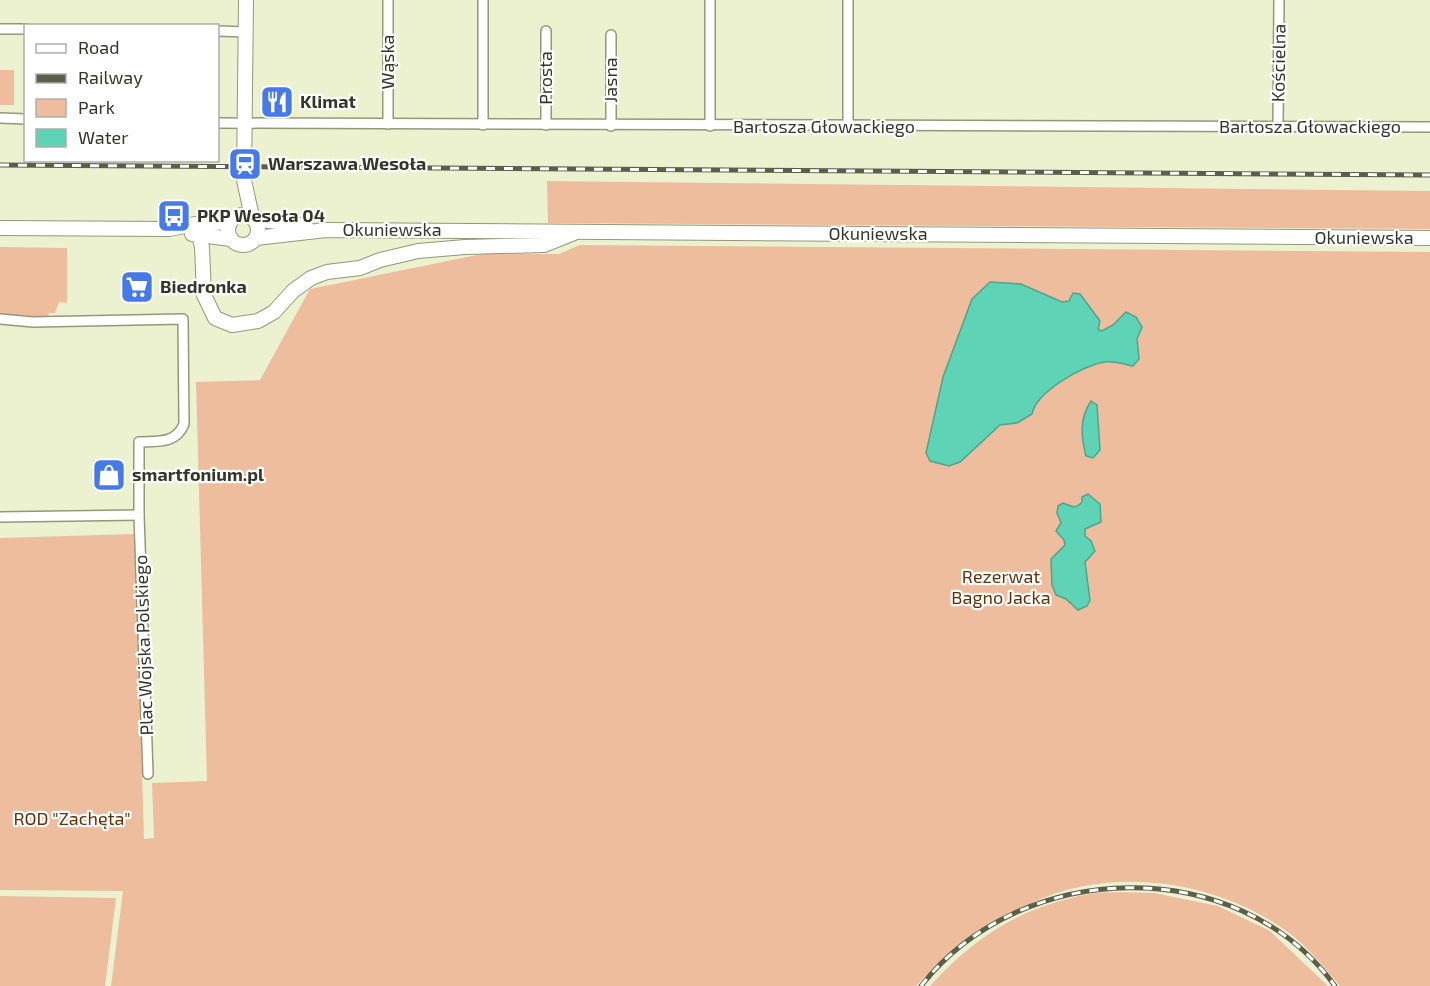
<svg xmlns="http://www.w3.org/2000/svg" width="1430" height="986" font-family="'Exo 2',sans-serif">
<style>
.green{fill:#edbd9d}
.water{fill:#5ed3b6;stroke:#51a48b;stroke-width:1.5}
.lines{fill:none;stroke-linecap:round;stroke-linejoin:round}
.street-casing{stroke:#939878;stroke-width:12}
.secondary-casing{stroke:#939878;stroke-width:16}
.street{stroke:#fff;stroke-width:9}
.secondary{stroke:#fff;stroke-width:14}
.rail-casing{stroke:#5b5e4b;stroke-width:5}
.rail{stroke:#fff;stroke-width:3;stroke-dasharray:9;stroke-linecap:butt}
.labels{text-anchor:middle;stroke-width:4.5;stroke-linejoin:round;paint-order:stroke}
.street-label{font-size:18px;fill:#343628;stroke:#fff}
.poi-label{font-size:18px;font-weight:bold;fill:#343628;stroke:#fff;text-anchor:start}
.park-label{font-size:18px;fill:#623206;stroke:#fff}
</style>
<rect width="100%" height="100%" fill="#ecf2cf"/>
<g class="green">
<rect x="0" y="70" width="14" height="35"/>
<path d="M547,181l883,10v38l-882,-6z"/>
<path d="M580,245l850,7v734h-90c-14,-17 -29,-35 -47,-50 -69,-54 -178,-72 -259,-34 -12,6 -24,14 -35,21 -31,17 -60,37 -83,63h-805l12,-95 -123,-1v-352l135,-4 9,305 10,-1 -2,-55 55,-2 -11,-399 64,-2 50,-91 172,-35h77z"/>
<path d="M0,247l67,1v55l-8,-1 -4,11h-6l-1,4 -48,-3z"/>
<path d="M1154,893l64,13 52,25 58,55h-398c46,-50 91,-79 159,-92 21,-3 44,-1 65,-1z"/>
<path d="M0,896l116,2 -11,88h-105z"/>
</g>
<g class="water">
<path d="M990,282l31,2 41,18 7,-1 4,-8 7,1 20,27 -2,8 4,2 11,-6 13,-13 10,5 6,10 -5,12 2,20 -6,7c-9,-2 -19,-5 -28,-4 -22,3 -69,30 -73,52l-15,9 -17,2 -40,37 -11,4 -19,-5 -4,-8 17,-76 29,-78z"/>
<path d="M1091,401l6,4 3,45 -7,8 -7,-2c-5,-19 -7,-37 5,-55z"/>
<path d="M1088,494l12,10 1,18 -16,7v7l6,5 4,10 -10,11 5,38 -3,6 -9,4 -12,-11 -10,-4 -4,-10 -1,-26 14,-14 -1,-5 -8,-9 5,-8 -4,-10 1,-7 5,-3c8,3 12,7 19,-1v-5z"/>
</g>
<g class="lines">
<defs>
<g id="street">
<path d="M388,0v124"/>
<path d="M0,29h26"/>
<path d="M218,31l28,1"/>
<path d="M546,31v94"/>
<path d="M0,118l26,1"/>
<path d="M218,123l1212,4"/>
<path d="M483,125v-125"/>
<path d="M611,126v-91"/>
<path d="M710,126v-126"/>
<path d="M1278,126l1,-126"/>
<path d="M848,127v-127"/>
<path d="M0,319l33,3 150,-3 1,105c-8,20 -26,17 -45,18v73l9,259"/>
<path d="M0,517l139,-2"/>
</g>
<g id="secondary">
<path d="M246,0l-2,180 8,37"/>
<circle cx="243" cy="230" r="15"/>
<path d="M255,219l51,7"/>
<path d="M196,224l6,23 2,48 11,23 17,7 26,-4 16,-9 19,-21 18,-13 16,-6 33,-4 20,-8 38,-9 47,-4 79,-2 30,-12"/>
<path d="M0,228l169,1 27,-5 34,-2"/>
<path d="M192,234l39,5"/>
<path d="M256,238l70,-8 1104,8"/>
</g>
</defs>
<use href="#street" class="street-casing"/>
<use href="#secondary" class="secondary-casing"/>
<use href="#street" class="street"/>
<use href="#secondary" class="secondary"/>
<defs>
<g id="rail">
<path d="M0,165l1430,10"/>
<path d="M921,986c100,-128 317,-134 414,0"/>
</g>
</defs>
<use href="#rail" class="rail-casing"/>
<use href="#rail" class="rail"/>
</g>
<defs>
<symbol id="restaurant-square" viewBox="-11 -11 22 22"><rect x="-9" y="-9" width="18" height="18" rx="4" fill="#4679ea" stroke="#fff"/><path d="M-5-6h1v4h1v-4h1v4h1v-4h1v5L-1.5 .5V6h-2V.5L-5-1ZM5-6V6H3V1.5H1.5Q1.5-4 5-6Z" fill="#fff"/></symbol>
<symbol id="station-square" viewBox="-11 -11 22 22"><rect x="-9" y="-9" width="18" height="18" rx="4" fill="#4679ea" stroke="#fff"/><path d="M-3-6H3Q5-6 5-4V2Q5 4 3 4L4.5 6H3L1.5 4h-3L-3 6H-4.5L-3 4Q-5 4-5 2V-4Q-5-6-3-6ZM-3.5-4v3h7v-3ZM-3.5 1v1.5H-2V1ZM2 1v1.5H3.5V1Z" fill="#fff"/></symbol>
<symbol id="bus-square" viewBox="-11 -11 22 22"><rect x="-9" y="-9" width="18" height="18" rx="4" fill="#4679ea" stroke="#fff"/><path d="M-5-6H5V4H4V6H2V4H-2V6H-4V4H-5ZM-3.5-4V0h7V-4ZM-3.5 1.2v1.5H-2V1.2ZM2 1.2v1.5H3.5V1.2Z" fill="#fff"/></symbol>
<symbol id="supermarket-square" viewBox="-11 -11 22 22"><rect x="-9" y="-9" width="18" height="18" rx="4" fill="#4679ea" stroke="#fff"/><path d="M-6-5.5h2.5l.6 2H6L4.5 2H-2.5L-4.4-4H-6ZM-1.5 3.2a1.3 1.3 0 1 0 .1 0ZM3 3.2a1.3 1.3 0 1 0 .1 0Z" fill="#fff"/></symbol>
<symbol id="shop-square" viewBox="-11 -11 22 22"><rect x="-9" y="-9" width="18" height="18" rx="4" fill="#4679ea" stroke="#fff"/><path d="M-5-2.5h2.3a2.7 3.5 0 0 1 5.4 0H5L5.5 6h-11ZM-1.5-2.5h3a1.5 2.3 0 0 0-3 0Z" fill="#fff"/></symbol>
</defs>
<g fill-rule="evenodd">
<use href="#restaurant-square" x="258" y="83" width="38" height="38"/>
<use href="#station-square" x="226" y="145" width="38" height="38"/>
<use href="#bus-square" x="155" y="197" width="38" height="38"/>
<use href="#supermarket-square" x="118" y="268" width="38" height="38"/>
<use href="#shop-square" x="90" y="456" width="38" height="38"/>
</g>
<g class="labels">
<g class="street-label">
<text transform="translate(388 62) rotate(-90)" y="6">Wąska</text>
<text transform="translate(1279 63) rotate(-89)" y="6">Kościelna</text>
<text transform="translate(546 78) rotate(-90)" y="6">Prosta</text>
<text transform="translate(611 80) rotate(-90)" y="6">Jasna</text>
<text x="824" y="133">Bartosza Głowackiego</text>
<text x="1310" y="133">Bartosza Głowackiego</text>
<text x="392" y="236">Okuniewska</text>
<text x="878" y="240">Okuniewska</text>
<text x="1364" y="244">Okuniewska</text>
<text transform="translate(144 645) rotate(-92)" y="6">Plac Wojska Polskiego</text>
</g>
<g class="poi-label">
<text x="300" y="108">Klimat</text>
<text x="268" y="170">Warszawa Wesoła</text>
<text x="197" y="222">PKP Wesoła 04</text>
<text x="160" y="293">Biedronka</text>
<text x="132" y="481">smartfonium.pl</text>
</g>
<g class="park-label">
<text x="1001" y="583">Rezerwat<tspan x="1001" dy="21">Bagno Jacka</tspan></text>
<text x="72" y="825">ROD "Zachęta"</text>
</g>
</g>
<rect x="24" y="24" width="195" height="138" fill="#ffffff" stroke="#aeafa9" stroke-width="1.5"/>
<rect x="36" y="44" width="30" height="9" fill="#ffffff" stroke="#aeafa9" stroke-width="1.5"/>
<text x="78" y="54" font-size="18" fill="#343628">Road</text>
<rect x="36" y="74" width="30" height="9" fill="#5b5e4b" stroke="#aeafa9" stroke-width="1.5"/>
<text x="78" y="84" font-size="18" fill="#343628">Railway</text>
<rect x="36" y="99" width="30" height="18" fill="#edbd9d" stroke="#aeafa9" stroke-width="1.5"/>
<text x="78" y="114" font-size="18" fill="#343628">Park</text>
<rect x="36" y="129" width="30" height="18" fill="#5ed3b6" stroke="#aeafa9" stroke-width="1.5"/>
<text x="78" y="144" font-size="18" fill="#343628">Water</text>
</svg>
